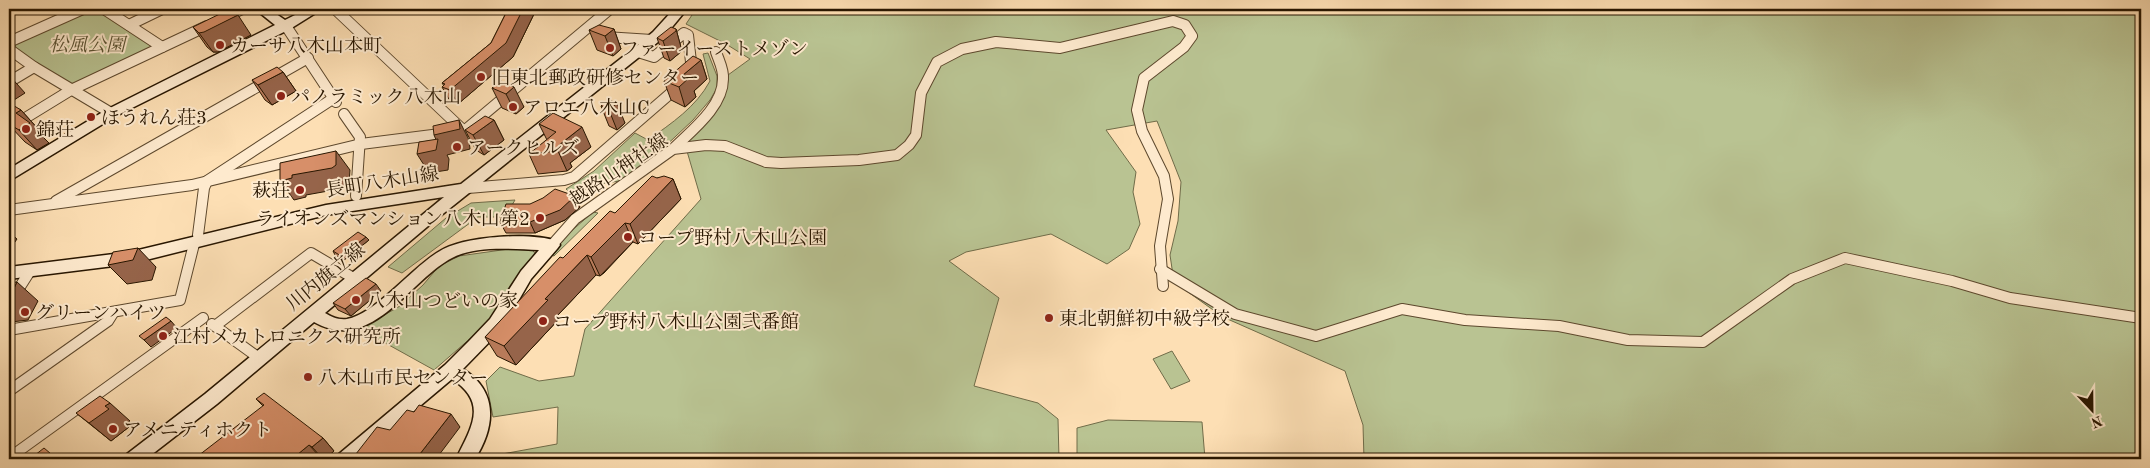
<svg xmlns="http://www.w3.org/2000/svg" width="2150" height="468" font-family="'Old Standard TT','Noto Serif JP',serif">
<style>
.green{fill:#b9c392;stroke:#706c49}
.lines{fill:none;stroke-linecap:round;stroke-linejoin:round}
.street-casing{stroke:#5d482d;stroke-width:12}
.secondary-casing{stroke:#281600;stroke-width:3}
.street{stroke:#feeace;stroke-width:10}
.secondary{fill:#feeace;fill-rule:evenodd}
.wall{fill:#b97b5a;stroke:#281600}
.shaded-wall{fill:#96644a;stroke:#281600}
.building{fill:#d78f69;stroke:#281600}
.poi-dot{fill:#8f2418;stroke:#feeace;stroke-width:2}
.labels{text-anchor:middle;stroke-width:4;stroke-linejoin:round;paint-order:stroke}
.park-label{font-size:19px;font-style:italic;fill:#5b5333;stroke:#feeace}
.poi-label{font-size:19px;fill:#281600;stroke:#feeace;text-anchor:start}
.street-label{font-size:19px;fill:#281600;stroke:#feeace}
</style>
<rect width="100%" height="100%" fill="#fddfb4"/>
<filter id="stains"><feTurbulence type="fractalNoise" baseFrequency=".004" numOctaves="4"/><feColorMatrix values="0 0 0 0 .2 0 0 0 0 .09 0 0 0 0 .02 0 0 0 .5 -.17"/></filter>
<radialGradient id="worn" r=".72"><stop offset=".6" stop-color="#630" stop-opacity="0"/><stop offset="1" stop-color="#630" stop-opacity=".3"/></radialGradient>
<g class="green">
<path d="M86,9h14l57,38 -86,41 -62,-42z"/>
<path d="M696,9h1445v30l-3,2 3,3v415h-777l-1,-34 -18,-54 -122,-54 -49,-35 -4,-27 8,-34 3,-39 -24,-61 -51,9 30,42 -3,20 7,32 -11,25 -22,15 -56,-30 -85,18 -17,9 50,37 -25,88 64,17 20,16 1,40h-584l82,-15 1,-37 -65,10 -7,-36 14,-14 39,14 35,-5 11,-47 116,-130 -17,-58c17,-18 46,-40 44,-66l22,-16 -24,-15 -40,-20z"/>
<path d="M708,53l9,23v12l-7,12 -17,20 -34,32 -39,29 -28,4 -18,12 -8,-8 28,-18 41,-38 13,7c24,-17 48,-33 62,-59l-7,-27z"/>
<path d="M515,200l-10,17h-27l-76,56 -14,-6 58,-49 25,-15z"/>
<path d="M593,212l5,1 -44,43 -3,-1 17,-21z"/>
<path d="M523,247l9,2 4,6 -17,19 -31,49 -54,47 -74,-41 40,-23 23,-21 16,-19 20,-10z"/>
<path d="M1172,351l18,30 -19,8 -18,-30z"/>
<path d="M1108,420l94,2 3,37h-128v-31z"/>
</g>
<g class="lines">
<defs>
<g id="street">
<path d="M104,9l58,38"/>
<path d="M335,9l128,121"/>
<path d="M223,18l19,-9"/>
<path d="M129,25l33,-16"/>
<path d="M286,26l50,76"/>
<path d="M605,37l47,3"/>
<path d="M9,42l74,-33"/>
<path d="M9,49l25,18 77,46"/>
<path d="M638,52l16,5 30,-24 4,2 4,36"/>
<path d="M9,82l25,-15"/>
<path d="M344,114l16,23 -4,59"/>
<path d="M9,128l62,-38 136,-64"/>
<path d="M673,149c18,-18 50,-42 50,-70 1,-9 -4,-18 -7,-27"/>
<path d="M468,188l96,-8 10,-3 105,-91"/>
<path d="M56,201l252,-143"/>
<path d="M9,210l183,-25 169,-41 103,-13 146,-122"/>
<path d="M198,235l6,-47 3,-7 127,-83"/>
<path d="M552,245l23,-26 98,-70 33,-4 19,1 41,16 15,1 78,-3 38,-5 12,-10 7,-10 5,-42 16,-31 25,-13 34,-7 64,6 113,-27 12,4 7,11 -8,11 -40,31 -7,32 5,21 22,45 4,23 -8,47 3,40"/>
<path d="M1160,269l75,45 81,22 86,-27 63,11 94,6 69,14 75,2 89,-63 53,-21 107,23 58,17 131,20"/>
<path d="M9,304l21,-33"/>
<path d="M212,324l47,34"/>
<path d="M215,326l96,-73 44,26"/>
<path d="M9,330l171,-30 14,-56"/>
<path d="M9,391l99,-70 5,-8"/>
<path d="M9,458l194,-140"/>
</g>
<g id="secondary">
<path d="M9,9h7l-7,4z"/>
<path d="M255,9h14l16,11 22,-11h15l-32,20 -174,87 -107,65v-12l97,-59 169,-85z"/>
<path d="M674,9h13l-24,29 -229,183 -109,92c7,4 13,7 22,6 29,-5 66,-53 93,-68 25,-15 90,-19 117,-10l3,4 -3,4 -26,30 -29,50 -39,40c36,23 32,58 12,90h-19c15,-31 33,-56 -4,-80l-95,80h-21l3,-5 106,-89 24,-24 21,-22 31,-48 18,-21c-26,-1 -63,-5 -87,8 -44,23 -80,97 -138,64l-97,82 -71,55h-22l3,-5 78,-60 239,-197 -118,18 -196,49 -121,15v-12l121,-15 196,-47 135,-21 172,-135 20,-17z"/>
</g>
</defs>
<use href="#street" class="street-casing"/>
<use href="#secondary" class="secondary-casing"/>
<use href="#street" class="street"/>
<use href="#secondary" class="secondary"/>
</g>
<g class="wall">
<path d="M508,9h23l3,5 -21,43 -55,47 -8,-3 -8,-14 2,-1 -2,-3 49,-40z"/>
<path d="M193,27l58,8 -33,17h-5l-6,-5z"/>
<path d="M614,29l7,20 -8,7 -16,-6 -8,-20z"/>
<path d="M676,29l6,22 -12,10 -6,-3 -7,-20z"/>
<path d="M701,60l6,19 -13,12 2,6 -11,10 -14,-7 -7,-19z"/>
<path d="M283,72l13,19 -24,14 -7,-5 -13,-20z"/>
<path d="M501,81l23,26 -8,7 -14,-6 -10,-20z"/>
<path d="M609,100l16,23 -8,7 -8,-4 -8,-20z"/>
<path d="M9,105l12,5 18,20 -2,1 12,12 -12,7 -12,-8 -16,-17z"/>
<path d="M494,120l10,20 -20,15 -8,-5 -11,-20z"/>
<path d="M539,124l52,23 -21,16 2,4 -5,4 -29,3 -9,-20 18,-14z"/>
<path d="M657,178l16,1 8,20 -43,45 -5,-2 -29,31 -4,3 -4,-1 -39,41 2,3 -43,46 -19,-9 -12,-19 78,-79z"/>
<path d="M580,207l-15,13 -30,13h-29l-6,-11z"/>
<path d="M369,240l-25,20 -9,-5 -2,-4z"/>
<path d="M381,291l-30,25 -13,-6 -5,-7z"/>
<path d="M256,399l67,39 11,13 -9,8h-2l-60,-53z"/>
<path d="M76,413l54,8 -4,3 3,3 -18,14z"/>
</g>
<g class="shaded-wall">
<path d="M523,9h8l3,5 -21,43 -55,47 -8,-14z"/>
<path d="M238,15l13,20 -33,17h-5l-14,-19z"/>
<path d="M614,29l7,20 -8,7 -8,-20z"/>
<path d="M676,29l6,22 -12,10 -7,-20z"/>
<path d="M701,60l6,19 -13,12 2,6 -11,10 -6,-20 4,-12z"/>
<path d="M283,72l13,19 -24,14 -14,-20z"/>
<path d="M9,75l16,18 -11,7 -5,-5z"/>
<path d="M514,87l10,20 -8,7 -10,-20z"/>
<path d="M617,103l8,20 -8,7 -8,-20z"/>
<path d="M21,110l18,20 -2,1 12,12 -12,7 -18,-20 -3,-17z"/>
<path d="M459,120l10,20 1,9 -23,6 2,4 -1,11 -19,3 -12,-19 20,-12 -3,-7z"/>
<path d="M494,120l10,20 -20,15 -11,-20z"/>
<path d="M582,127l9,20 -21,16 2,4 -5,4 -9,-20 1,-6z"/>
<path d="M336,151l14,19 -1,14 -4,4 -39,7v2l-12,3 -14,-19 12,-6z"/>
<path d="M673,179l8,20 -43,45 -8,-20z"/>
<path d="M575,196l5,11 -15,13 -30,13 -5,-11z"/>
<path d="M625,223l8,19 -33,34 -9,-19z"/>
<path d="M9,232l8,7 -7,10 -1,-2z"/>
<path d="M366,237l3,3 -25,20 -3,-4z"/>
<path d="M138,248l18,19 -4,13 -25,4 -19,-19z"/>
<path d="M587,255l9,20 -39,41 2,3 -43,46 -12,-19 41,-47z"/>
<path d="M17,282l21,19 -10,19 -17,2 -2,-2v-22z"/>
<path d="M376,284l5,7 -30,25 -6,-7z"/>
<path d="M171,321l6,7 -26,19 -7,-7z"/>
<path d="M110,403l20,18 -4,3 3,3 -18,14 -22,-18 16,-17z"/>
<path d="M451,414l9,13 -24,32h-20z"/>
<path d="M323,438l11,13 -9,8h-2l-11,-12z"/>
<path d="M309,445l12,13 -2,1h-27z"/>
</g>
<g class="building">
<path d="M230,9l8,6 -34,17 -5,1 -6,-6z"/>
<path d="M508,9h15l-17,34 -56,47 -8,-3 3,-3 -3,-1 49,-40z"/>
<path d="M599,25l15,4 -9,7 -16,-6z"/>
<path d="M671,27l5,2v2l-13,10 -6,-3z"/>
<path d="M693,56l8,4 -18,15 7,2 -11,10 -15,-6z"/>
<path d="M277,67l6,5 -25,13 -6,-5z"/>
<path d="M501,81l13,6 -8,7 -14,-6z"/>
<path d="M609,100l8,3 -8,7 -8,-4z"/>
<path d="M11,104l10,6 -5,3 14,10 -11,7 -10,-6v-3l3,-2 -3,-1v-13z"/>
<path d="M553,113l29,14 -23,18 4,2 -5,4 -29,3 27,-22 -17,-8z"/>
<path d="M485,116l9,4 -21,15 -8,-5z"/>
<path d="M459,120l1,9 -26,6 -1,-9z"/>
<path d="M438,139l-2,11 -19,4 2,-12z"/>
<path d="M336,151v14l-4,3 -40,7v3l-12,3v-18z"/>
<path d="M652,176l5,2 7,-2 9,3 -43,45 -5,-1 -34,34 -4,-2 -42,44 3,1 -44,46 -19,-9 75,-80 3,1 47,-47 5,2z"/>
<path d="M555,189l20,7 -15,14 -30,12h-30l6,-18h24l13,-6z"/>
<path d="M358,232l8,5 -25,19 -8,-5z"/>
<path d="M138,248l-5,12 -25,5 5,-13z"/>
<path d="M366,278l10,6 -31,25 -12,-6z"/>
<path d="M17,282l-8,16v-15z"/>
<path d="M166,317l5,4 -27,19 -5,-4z"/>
<path d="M264,393l59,45 -11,9 -3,-2 -17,14h-98l70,-54 -8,-6z"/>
<path d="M100,396l10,7 -5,3 4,3 -20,14 -13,-10z"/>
<path d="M419,405l32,9 -35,45h-64l25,-32 13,3 17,-20 7,2z"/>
<path d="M44,448l13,11h-27z"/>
</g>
<g class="poi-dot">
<circle cx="220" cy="45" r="5"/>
<circle cx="610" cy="48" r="5"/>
<circle cx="481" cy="77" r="5"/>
<circle cx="281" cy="96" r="5"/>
<circle cx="513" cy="107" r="5"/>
<circle cx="91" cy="117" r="5"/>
<circle cx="26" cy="129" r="5"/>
<circle cx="457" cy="147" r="5"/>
<circle cx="300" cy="190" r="5"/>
<circle cx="540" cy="218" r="5"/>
<circle cx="628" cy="237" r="5"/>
<circle cx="356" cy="300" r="5"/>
<circle cx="25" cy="312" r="5"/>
<circle cx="1049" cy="318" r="5"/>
<circle cx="543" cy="321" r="5"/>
<circle cx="163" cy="336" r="5"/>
<circle cx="308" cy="377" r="5"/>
<circle cx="113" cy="429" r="5"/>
</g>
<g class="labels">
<g class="park-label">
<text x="87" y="51">松風公園</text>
</g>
<g class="poi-label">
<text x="230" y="52">カーサ八木山本町</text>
<text x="620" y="55">ファーイーストメゾン</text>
<text x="491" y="84">旧東北郵政研修センター</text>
<text x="291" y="103">パノラミック八木山</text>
<text x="523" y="114">アロエ八木山C</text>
<text x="101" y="124">ほうれん荘3</text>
<text x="36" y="136">錦荘</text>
<text x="467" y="154">アークヒルズ</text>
<text x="290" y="197" text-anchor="end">萩荘</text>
<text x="530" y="225" text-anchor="end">ライオンズマンション八木山第2</text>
<text x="638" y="244">コープ野村八木山公園</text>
<text x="366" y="307">八木山つどいの家</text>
<text x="35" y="319">グリーンハイツ</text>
<text x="1059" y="325">東北朝鮮初中級学校</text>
<text x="553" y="328">コープ野村八木山公園弐番館</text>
<text x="173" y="343">江村メカトロニクス研究所</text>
<text x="318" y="384">八木山市民センター</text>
<text x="123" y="436">アメニティホクト</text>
</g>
<g class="street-label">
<text transform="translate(618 169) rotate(-34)" y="7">越路山神社線</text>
<text transform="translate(382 181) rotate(-9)" y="7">長町八木山線</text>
<text transform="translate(325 276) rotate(-39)" y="7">川内旗立線</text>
</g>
</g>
<rect width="2150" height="468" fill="none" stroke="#fddfb4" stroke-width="30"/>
<rect x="10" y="10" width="2130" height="448" fill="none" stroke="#281600" stroke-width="2.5"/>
<rect x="15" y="15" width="2120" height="438" fill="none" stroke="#281600"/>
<g transform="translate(2092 410) rotate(158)" stroke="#feeace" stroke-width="4" paint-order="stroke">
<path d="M0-4L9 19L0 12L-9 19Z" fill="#281600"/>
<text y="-8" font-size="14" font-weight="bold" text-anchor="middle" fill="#281600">N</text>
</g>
<rect width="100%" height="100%" filter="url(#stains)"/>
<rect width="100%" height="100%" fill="url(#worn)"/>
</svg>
